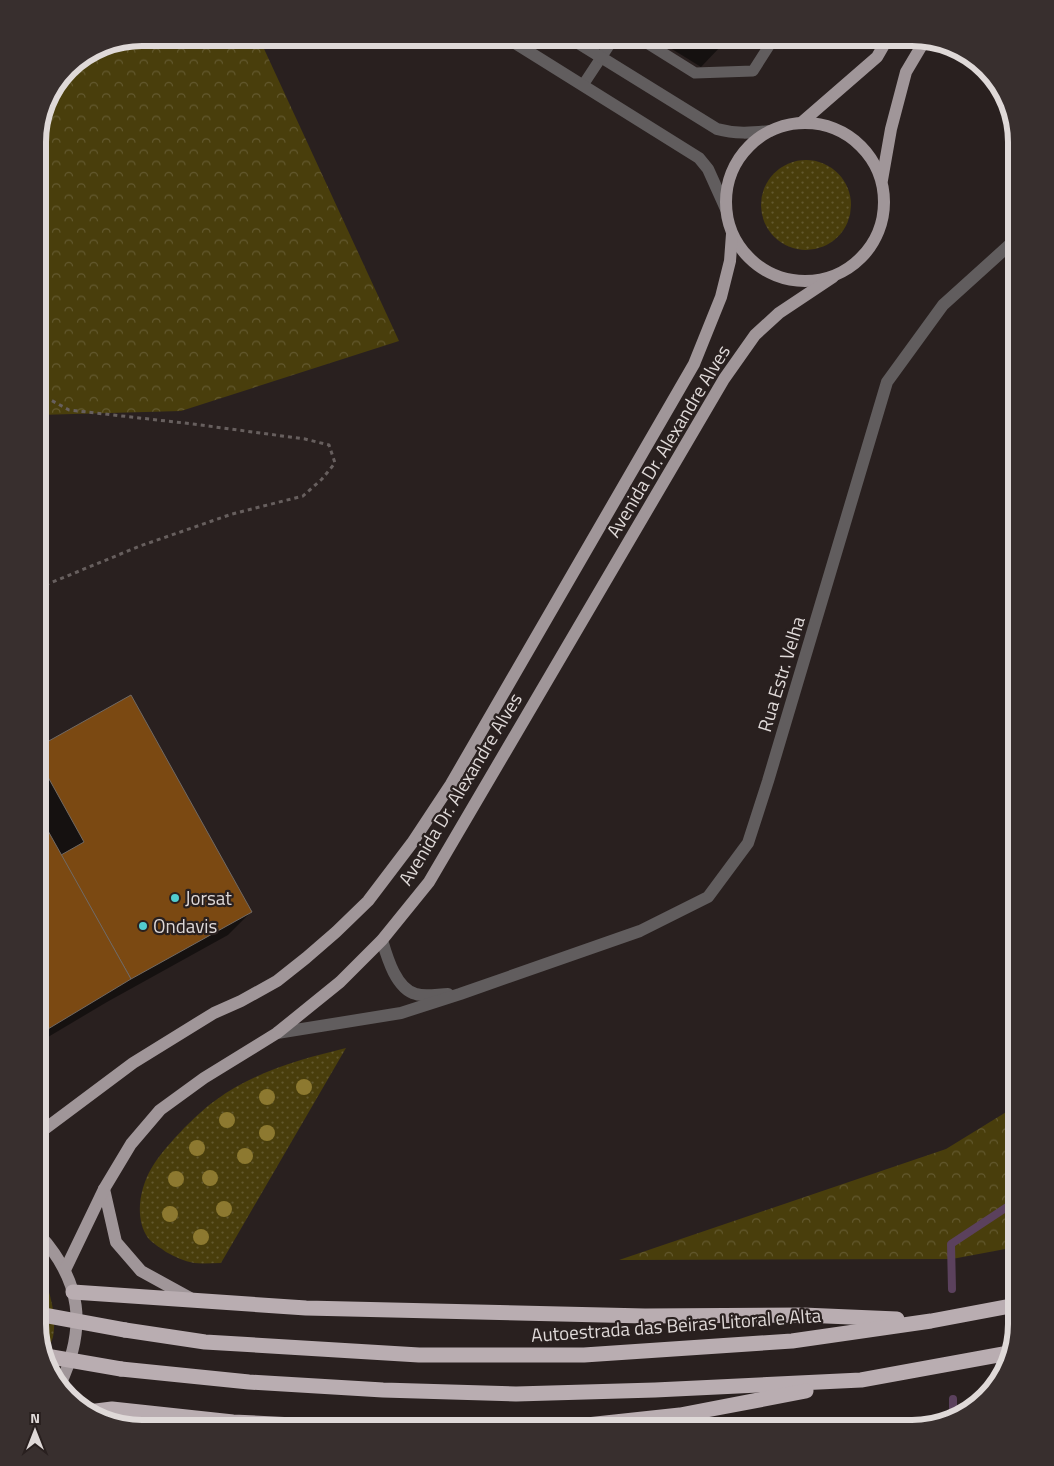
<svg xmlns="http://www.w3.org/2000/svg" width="1054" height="1466" font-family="'Titillium Web',sans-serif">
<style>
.green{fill:url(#green-dots)}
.forest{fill:url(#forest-crowns)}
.shadow{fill:#0007}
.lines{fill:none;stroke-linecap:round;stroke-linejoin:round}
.stream{stroke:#5b415d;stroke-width:8}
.building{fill:#7b4912;stroke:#716963}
.path{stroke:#675f5e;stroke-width:3;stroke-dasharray:4 4;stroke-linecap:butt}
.service{stroke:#615d5e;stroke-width:11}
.minor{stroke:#615d5e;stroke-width:12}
.primary{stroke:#a09699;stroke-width:12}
.motorway{stroke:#b9adb1;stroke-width:15}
.motorway-bridge{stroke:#b9adb1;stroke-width:15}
.tree{fill:#8d7930}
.poi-dot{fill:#52cdcf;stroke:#29201f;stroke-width:2}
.labels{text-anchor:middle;stroke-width:4.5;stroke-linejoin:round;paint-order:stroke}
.street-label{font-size:19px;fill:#dfd9d8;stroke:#29201f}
.poi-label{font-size:19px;fill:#dfd9d8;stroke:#29201f;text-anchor:start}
.rim{fill:none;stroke:#dfd9d8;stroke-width:6}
</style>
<defs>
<pattern id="green-dots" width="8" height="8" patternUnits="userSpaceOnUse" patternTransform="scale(1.25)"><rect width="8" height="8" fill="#493e0c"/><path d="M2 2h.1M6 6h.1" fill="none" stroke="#63592f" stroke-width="1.8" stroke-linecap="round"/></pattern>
<pattern id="forest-crowns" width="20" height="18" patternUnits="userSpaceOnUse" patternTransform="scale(1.25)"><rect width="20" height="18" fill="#493e0c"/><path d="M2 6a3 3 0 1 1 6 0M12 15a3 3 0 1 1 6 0" fill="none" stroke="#63592f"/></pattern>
</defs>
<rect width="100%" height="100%" fill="#29201f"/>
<g class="green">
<circle cx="806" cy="205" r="45"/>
<path d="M346,1048l-125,215c-9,0 -18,1 -27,0 -10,-2 -19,-6 -28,-11 -5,-4 -14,-9 -18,-14 -14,-20 -8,-50 3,-69 12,-21 45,-55 65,-69 38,-28 85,-41 130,-52z"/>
<path d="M38,1269c12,16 19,48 15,68 -2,6 -5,13 -7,19l-8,-32z"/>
</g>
<g class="forest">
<path d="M142,38h117l140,303 -218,70 -143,4v-280l10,-39 25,-32 30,-19z"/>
<path d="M1016,1106v141l-64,12 -333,1 327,-111z"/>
</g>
<g class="shadow">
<path d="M654,38h73l-4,6 -22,23z"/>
<path d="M131,697l120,215 -23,23 -121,67 -69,41v-294z"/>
</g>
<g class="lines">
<g class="stream">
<path d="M952,1289l-1,-45 65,-43"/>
<path d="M933,1423l20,-9v-15"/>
</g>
</g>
<g class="building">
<path d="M131,695l121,217 -121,67 -70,-124 23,-13 -46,-83v-12z"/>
<path d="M38,813l93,166 -93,56z"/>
</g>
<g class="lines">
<path class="path" d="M38,588l102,-42 92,-32 71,-18 19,-17 13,-16 -6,-18 -24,-6 -112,-15 -124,-14 -31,-17"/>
<g class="service">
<path d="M639,38l56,35 58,-2 21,-33"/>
<path d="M583,85l31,-47"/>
</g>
<g class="minor">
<path d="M507,38l192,120 9,11 18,40"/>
<path d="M570,38l147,91c18,5 34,4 53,2"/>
<path d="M382,940c5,17 14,49 34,54 9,3 23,0 32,0"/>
<path d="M277,1033l124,-20 59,-19 180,-63 68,-34 40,-54 20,-62 119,-399 56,-77 73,-66"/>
</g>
<g class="primary">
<circle cx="805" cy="202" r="79"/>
<path d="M801,123l76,-66 11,-19"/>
<path d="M882,180l9,-51 15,-57 19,-32"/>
<path d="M38,1134l95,-71 81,-50 27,-12 36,-20 29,-23 30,-26 32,-31 44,-58 39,-59 243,-420 27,-67 9,-36 2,-27"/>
<path d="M104,1189l12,53 25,29 51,28"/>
<path d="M38,1233c44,48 49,94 22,152"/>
<path d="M65,1270l39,-81 27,-45 29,-34 44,-32 73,-45 63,-51 42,-42 47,-58 295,-503 31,-44 24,-22 54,-36"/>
</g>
<g class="motorway">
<path d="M73,1292l233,16 339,8 158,-1 94,4"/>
<path d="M125,1330l80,12 214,13h165l208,-14 139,-20 85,-16"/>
<path d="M121,1369l128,13 134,8 133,4 139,-4 206,-10 148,-27"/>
<path d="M88,1412l24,-3 121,13 122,6"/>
<path d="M559,1428l121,-13 126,-24"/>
</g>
<g class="motorway-bridge">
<path d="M38,1314l87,16"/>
<path d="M46,1356l75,13"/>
</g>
</g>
<g class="tree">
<circle cx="304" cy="1087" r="8"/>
<circle cx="267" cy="1097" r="8"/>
<circle cx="227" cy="1120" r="8"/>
<circle cx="267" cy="1133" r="8"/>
<circle cx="197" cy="1148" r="8"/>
<circle cx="245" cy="1156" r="8"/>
<circle cx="210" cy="1178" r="8"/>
<circle cx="176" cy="1179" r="8"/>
<circle cx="224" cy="1209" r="8"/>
<circle cx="170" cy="1214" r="8"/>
<circle cx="201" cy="1237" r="8"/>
</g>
<g class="poi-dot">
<circle cx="175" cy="898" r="5"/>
<circle cx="143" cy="926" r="5"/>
</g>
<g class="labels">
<g class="street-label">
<text transform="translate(668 441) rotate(-59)" y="7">Avenida Dr. Alexandre Alves</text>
<text transform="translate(781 674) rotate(-73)" y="7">Rua Estr. Velha</text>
<text transform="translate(460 789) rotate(-59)" y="7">Avenida Dr. Alexandre Alves</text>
<text transform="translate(676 1325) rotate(-4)" y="7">Autoestrada das Beiras Litoral e Alta</text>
</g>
<g class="poi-label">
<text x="185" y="905">Jorsat</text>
<text x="153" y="933">Ondavis</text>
</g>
</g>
<path d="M0 0H1054V1466H0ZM142 46H912A96 96 0 0 1 1008 142V1324A96 96 0 0 1 912 1420H142A96 96 0 0 1 46 1324V142A96 96 0 0 1 142 46Z" fill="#382f2e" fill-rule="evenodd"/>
<path class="rim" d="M142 46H912A96 96 0 0 1 1008 142V1324A96 96 0 0 1 912 1420H142A96 96 0 0 1 46 1324V142A96 96 0 0 1 142 46Z"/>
<g transform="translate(35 1431)" stroke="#29201f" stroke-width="4" paint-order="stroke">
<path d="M0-4L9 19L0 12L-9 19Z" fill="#dfd9d8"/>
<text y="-8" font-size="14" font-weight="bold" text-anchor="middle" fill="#dfd9d8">N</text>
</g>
</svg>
